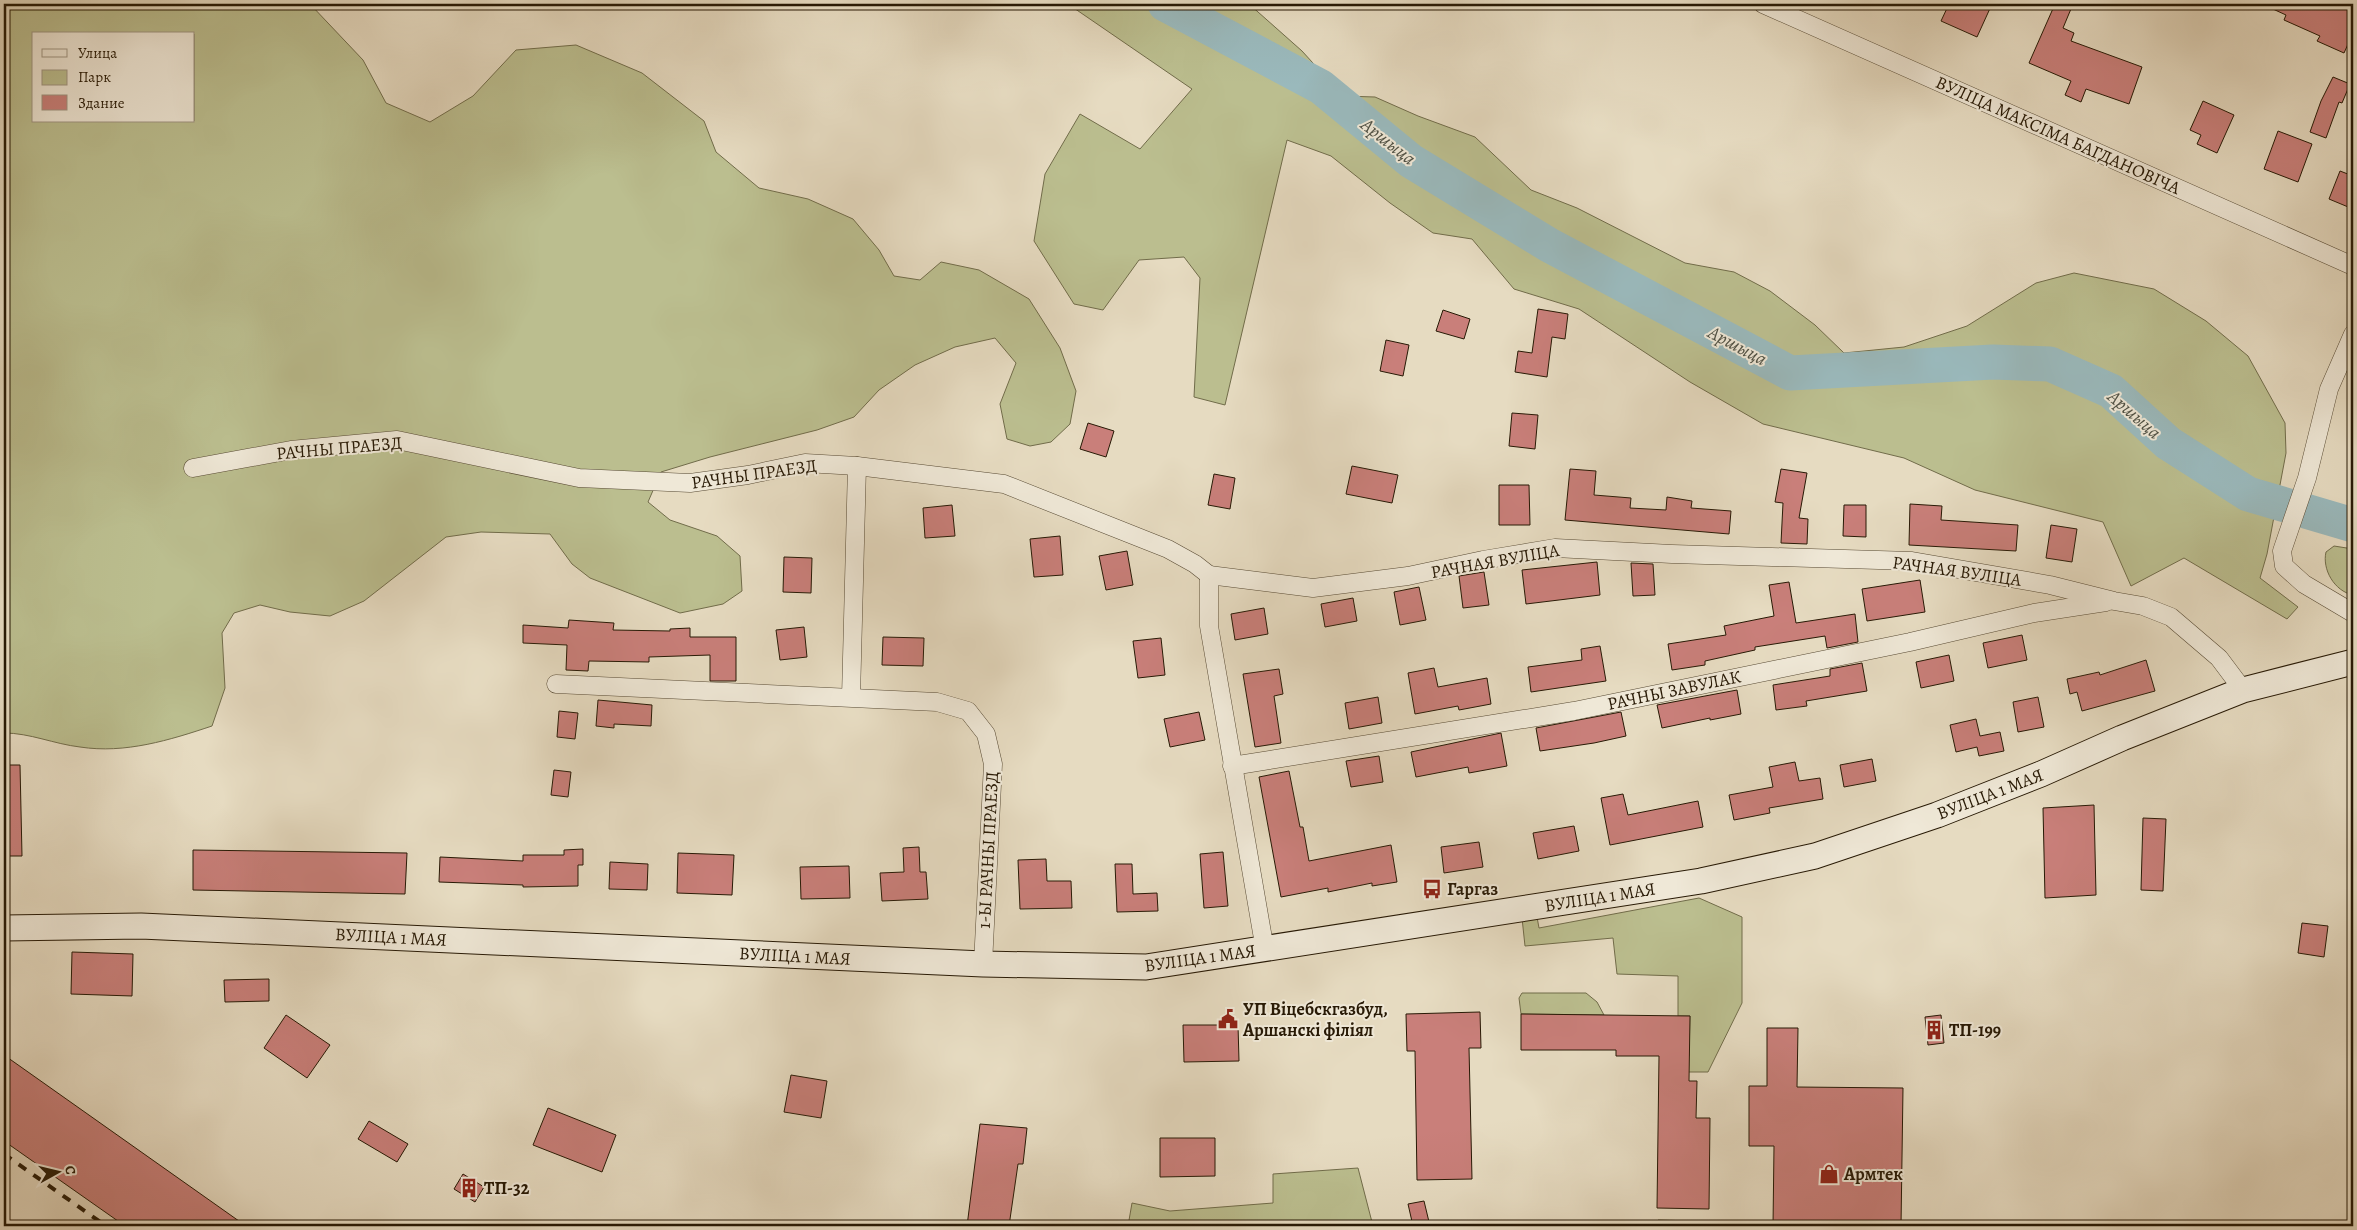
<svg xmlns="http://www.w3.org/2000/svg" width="2357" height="1230" font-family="Alegreya,serif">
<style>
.green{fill:#bbbe8f;stroke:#716c4a;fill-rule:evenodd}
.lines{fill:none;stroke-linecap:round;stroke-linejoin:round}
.river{stroke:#9ab9bc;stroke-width:35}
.building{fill:#c97f7a;stroke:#271905}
.street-casing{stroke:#574a34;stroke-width:19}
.secondary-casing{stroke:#271905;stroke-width:27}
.street{stroke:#efe8d7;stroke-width:18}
.secondary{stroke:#efe8d7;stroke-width:25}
.rail{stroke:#271905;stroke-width:4;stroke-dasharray:9 9;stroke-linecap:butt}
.labels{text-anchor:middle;stroke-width:4;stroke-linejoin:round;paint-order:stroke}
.street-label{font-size:18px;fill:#271905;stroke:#efe8d7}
.poi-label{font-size:18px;font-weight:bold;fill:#271905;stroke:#efe8d7;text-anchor:start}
.water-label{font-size:19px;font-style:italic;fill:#4f5145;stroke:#efe8d7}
</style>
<rect width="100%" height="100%" fill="#e6dbc1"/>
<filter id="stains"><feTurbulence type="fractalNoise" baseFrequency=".004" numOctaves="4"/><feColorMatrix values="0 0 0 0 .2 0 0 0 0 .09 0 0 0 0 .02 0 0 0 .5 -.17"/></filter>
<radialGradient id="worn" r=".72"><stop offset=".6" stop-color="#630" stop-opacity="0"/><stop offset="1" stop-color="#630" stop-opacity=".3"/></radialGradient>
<g class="green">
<path d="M4,4h306l53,56 23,43 44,19 43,-26 43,-46 60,-5 66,28 62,48 12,31 43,36 49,11 45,20 26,31 15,26 26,4 21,-18 38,8 50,29 31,49 16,43 -6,33 -19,18 -21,4 -23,-7 -7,-35 16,-41 -21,-25 -40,9 -40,18 -36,25 -25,27 -37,13 -107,27 -49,15 -13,30 22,18 47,16 23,20 2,35 -19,13 -43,9 -90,-35 -18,-14 -22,-30 -69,-2 -35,5 -82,64 -34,15 -40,-4 -30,-7 -26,8 -12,20 3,55 -13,38c-42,14 -87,28 -132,21 -26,-3 -50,-14 -76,-14zM34,34h160v87h-160z"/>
<path d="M1068,4h181l53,47 41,45 32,1 43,19 57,21 56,53 46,18 108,55 49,9 36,19 45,34 29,28 60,-6 63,-21 69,-43 38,-10 80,16 52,32 42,35 37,67 1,30 -19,101 -7,24 38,29 -11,12 -103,-61 -53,28 -28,-64 -128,-32 -71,-32 -141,-34 -73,-42 -111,-73 -65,-20 -42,-50 -39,-6 -43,-30 -59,-47 -44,-16 -62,265 -31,-8 6,-119 -16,-21 -45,3 -36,50 -29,-6 -40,-63 11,-67 35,-60 60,35 52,-60z"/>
<path d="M2334,546l19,3v46c-19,-4 -31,-26 -27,-43z"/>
<path d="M1699,898l43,19v86l-34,69h-38l19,-16 1,-40h-12v-40l-61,-2 -4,-36 -88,8 -3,-28 15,-1 2,11z"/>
<path d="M1522,993h64l11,9 7,13 -83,-1 -2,-16z"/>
<path d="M1358,1168l15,58h-245l4,-23 38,8 103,-8v-29z"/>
<path d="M1658,1220l35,1v5h-38z"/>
</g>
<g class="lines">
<path class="river" d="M1165,4l156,83 90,74 138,84 241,128 203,-11 57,2 61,27 57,52 80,51 105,31"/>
</g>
<g class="building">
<path d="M1949,4h43l-15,33 -36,-16z"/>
<path d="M2055,4h18l-10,24 11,5 -3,8 71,26 -13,37 -43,-15 -5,13 -16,-7 6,-14 -42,-18z"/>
<path d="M2262,4h75l16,7v22l-9,20 -27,-12 3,-5 -36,-16 2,-5z"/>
<path d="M2333,77l17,7 -8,19 -3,-1 -13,36 -16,-6 11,-31z"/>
<path d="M2203,101l31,14 -17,38 -20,-9 4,-9 -11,-5z"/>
<path d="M2278,131l34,13 -14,38 -34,-13z"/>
<path d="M2340,171l13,5v33l-24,-10z"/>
<path d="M1538,309l30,5 -3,25 -13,-2 -5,40 -32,-5 3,-21 14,2z"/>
<path d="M1443,310l27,9 -6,20 -28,-8z"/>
<path d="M1386,340l23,5 -6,31 -23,-5z"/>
<path d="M1512,413l26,2 -3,34 -26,-3z"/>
<path d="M1088,423l26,8 -8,26 -26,-8z"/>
<path d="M1352,466l46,9 -6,28 -46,-9z"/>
<path d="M1570,469l26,2 -2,24 37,3 -1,10 36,2 1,-13 25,4 -1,7 40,3 -2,23 -164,-14z"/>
<path d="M1781,469l26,4 -8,45 9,1 -1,25 -26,-1 2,-40 -8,-1z"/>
<path d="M1214,474l21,4 -5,31 -22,-4z"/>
<path d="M1499,485h30l1,40h-31z"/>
<path d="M1910,504l32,2 -1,14 77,5 -2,26 -107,-6z"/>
<path d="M952,505l3,31 -30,2 -2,-30z"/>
<path d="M1844,505h22v32l-23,-1z"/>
<path d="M2051,525l26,4 -5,33 -26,-4z"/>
<path d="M1060,536l3,39 -29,2 -4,-38z"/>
<path d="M1127,551l6,34 -27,5 -7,-34z"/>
<path d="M784,557l28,1 -1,35 -28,-1z"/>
<path d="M1597,562l3,33 -74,9 -4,-34z"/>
<path d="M1631,563l22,1 2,31 -22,1z"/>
<path d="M1484,572l5,33 -26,3 -4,-32z"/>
<path d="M1920,580l5,32 -58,9 -5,-32z"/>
<path d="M1789,582l7,41 59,-9 3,28 -31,6 -2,-12 -70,11v3l-50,11v4l-33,5 -4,-26 58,-9 -2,-9 50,-10 -5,-31z"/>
<path d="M1419,587l7,33 -26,5 -6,-33z"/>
<path d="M1353,598l4,23 -32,6 -4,-23z"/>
<path d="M1264,608l4,26 -33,6 -4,-26z"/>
<path d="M569,620l45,3 -1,7 57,1v-2l20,-1v9h46v44h-26v-26l-61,2v5l-60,-1 -1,10 -22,-1 1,-25 -44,-2v-18l45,3z"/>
<path d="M804,627l3,30 -27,3 -4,-30z"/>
<path d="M2022,635l5,25 -39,8 -5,-25z"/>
<path d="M883,637l41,1 -1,28 -41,-1z"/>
<path d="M1161,638l4,37 -27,3 -5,-37z"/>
<path d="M1600,646l6,35 -75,11 -3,-25 54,-7 -1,-11z"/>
<path d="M1949,655l5,26 -33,7 -5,-26z"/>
<path d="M2146,660l9,31 -73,20 -5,-19 -7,2 -3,-15 32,-7 1,3z"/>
<path d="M1862,663l5,28 -61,10 1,5 -31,4 -3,-25 57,-9v-7z"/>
<path d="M1434,668l4,19 49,-9 4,26 -32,6 -1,-4 -43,8 -7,-41z"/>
<path d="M1279,669l4,25 -9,2 7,47 -26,4 -12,-73z"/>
<path d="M1737,690l4,24 -31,6v-2l-48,10 -5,-23z"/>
<path d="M1378,697l4,26 -33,6 -4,-26z"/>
<path d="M2038,697l6,30 -26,5 -5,-30z"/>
<path d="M598,700l54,5 -1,21 -37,-2v4l-18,-2z"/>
<path d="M559,711l19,2 -3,26 -18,-2z"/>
<path d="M1199,712l6,28 -35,7 -6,-28z"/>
<path d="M1621,712l5,24 -32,7 -54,8 -4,-23z"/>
<path d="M1976,719l4,17 20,-4 4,19 -25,5 -2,-9 -21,5 -6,-27z"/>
<path d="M1501,733l6,33 -38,7 -1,-6 -52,10 -5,-25z"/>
<path d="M1379,756l4,26 -32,5 -5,-26z"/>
<path d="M1872,759l4,22 -32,6 -4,-22z"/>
<path d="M1795,762l4,19 21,-3 3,21 -54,9 1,5 -36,7 -5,-25 44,-8 -4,-20z"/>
<path d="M4,765h16l2,91h-18z"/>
<path d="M554,770l17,2 -3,25 -17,-2z"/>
<path d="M1289,771l11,56h3l6,34 82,-16 6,37 -25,4v-3l-44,9v-4l-47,9 -22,-120z"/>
<path d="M1623,794l5,21 70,-14 5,26 -93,18 -9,-47z"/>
<path d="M2094,805l2,90 -51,3 -2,-90z"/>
<path d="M2143,818l23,1 -3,72 -22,-1z"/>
<path d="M1574,826l5,25 -41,8 -5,-26z"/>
<path d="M1479,842l4,25 -39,6 -3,-26z"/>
<path d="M919,847l1,25h6l2,27 -46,2 -2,-28 24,-1 -1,-24z"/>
<path d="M583,849v16h-5v21l-55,1v-2l-84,-3 1,-25 83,4v-6h41v-5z"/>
<path d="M193,850l214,3 -2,41 -212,-4z"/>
<path d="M1223,852l5,54 -24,2 -4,-54z"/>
<path d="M678,853l56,2 -2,40 -55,-2z"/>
<path d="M1046,859l1,22h24l1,27 -52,1 -2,-49z"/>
<path d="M610,862l38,2 -1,26 -38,-1z"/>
<path d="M1115,864h17l1,30 24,-1 1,18 -41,1z"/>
<path d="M849,866l1,32 -49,1 -1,-32z"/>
<path d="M2302,923l26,3 -4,31 -26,-4z"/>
<path d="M72,952l61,2 -1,42 -61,-2z"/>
<path d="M269,979v22l-44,1 -1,-22z"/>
<path d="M1480,1012l1,36h-12l3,131 -55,1 -2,-129h-8l-1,-37z"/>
<path d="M1521,1014l169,2 -1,65h8l-1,37h14l-1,91 -52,-1 2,-152h-43v-6h-95z"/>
<path d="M286,1015l44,30 -23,33 -43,-30z"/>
<path d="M1941,1015l3,28 -16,2 -3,-28z"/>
<path d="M1183,1025h55l1,36 -55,1z"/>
<path d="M1767,1028h31l-1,59 106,1 -2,138h-128l1,-80h-25v-60h18z"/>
<path d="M4,1055l242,171h-121l-121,-85z"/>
<path d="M791,1075l36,6 -6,37 -37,-6z"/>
<path d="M548,1108l68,27 -14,37 -69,-27z"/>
<path d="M369,1121l39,23 -11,18 -39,-23z"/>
<path d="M980,1124l47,4 -4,36h-5l-9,62h-42z"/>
<path d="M1160,1138h55v38l-55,1z"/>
<path d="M463,1174l21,13 -9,15 -21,-13z"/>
<path d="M1424,1201l6,25h-17l-5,-22z"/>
</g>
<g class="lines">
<defs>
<g id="street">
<path d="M1763,4l590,262"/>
<path d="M2353,334l-24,55 -22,89 -25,73 2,15 20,18 49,29"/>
<path d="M193,468l98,-18 106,-10 182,38 111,5 58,-8 57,-12 52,3 147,18 164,65 27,15 14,11"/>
<path d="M556,684l381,18 31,9 18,23 7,30 -10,200"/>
<path d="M851,697l6,-231"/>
<path d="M1232,766l342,-55 336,-69 124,-29 72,-11"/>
<path d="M1265,950l-56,-324v-51l104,13 95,-12 75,-16 72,-12 117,6 240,7 138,24 64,16 29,5 28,11 48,41 24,32"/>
</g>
<path id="secondary" d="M4,928l137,-2 842,38 163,3 555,-86 114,-25 122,-41 104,-41 81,-36 121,-48 110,-28"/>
</defs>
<use href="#street" class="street-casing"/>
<use href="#secondary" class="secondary-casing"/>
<use href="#street" class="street"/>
<use href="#secondary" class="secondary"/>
<path class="rail" d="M4,1154l102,72"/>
</g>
<defs>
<symbol id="bus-bare" viewBox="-9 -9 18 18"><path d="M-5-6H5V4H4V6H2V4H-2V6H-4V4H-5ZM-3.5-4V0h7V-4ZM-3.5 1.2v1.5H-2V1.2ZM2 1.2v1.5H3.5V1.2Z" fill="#8f2418" stroke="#efe8d7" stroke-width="2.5" paint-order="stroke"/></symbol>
<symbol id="civic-bare" viewBox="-9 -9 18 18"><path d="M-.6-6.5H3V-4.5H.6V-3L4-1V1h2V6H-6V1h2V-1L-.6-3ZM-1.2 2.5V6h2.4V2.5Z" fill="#8f2418" stroke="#efe8d7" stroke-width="2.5" paint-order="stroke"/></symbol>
<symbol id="building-bare" viewBox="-9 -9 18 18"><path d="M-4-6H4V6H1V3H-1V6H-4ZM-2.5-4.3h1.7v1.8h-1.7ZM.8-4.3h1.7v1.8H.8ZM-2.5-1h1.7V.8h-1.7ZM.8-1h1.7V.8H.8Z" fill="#8f2418" stroke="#efe8d7" stroke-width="2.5" paint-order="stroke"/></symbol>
<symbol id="shop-bare" viewBox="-9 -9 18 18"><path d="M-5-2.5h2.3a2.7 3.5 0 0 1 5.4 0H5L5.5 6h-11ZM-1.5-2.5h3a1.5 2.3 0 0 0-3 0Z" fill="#8f2418" stroke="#efe8d7" stroke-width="2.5" paint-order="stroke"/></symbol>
</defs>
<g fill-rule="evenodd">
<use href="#bus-bare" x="1418" y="875" width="28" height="28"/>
<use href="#civic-bare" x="1214" y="1005" width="28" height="28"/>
<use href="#building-bare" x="1920" y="1016" width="28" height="28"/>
<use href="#shop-bare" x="1815" y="1160" width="28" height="28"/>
<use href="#building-bare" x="455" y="1174" width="28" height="28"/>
</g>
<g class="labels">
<g class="street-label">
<text transform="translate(2058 135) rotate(24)" y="6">ВУЛІЦА МАКСІМА БАГДАНОВІЧА</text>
<text transform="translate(339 448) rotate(-5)" y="6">РАЧНЫ ПРАЕЗД</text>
<text transform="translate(754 474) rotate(-8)" y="6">РАЧНЫ ПРАЕЗД</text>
<text transform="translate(1495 561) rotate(-10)" y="6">РАЧНАЯ ВУЛІЦА</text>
<text transform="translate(1957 571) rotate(8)" y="6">РАЧНАЯ ВУЛІЦА</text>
<text transform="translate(1674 690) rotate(-12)" y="6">РАЧНЫ ЗАВУЛАК</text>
<text transform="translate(1990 794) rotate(-21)" y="6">ВУЛІЦА 1 МАЯ</text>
<text transform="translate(988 850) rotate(-87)" y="6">1-Ы РАЧНЫ ПРАЕЗД</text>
<text transform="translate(1600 897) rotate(-9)" y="6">ВУЛІЦА 1 МАЯ</text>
<text transform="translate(391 937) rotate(3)" y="6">ВУЛІЦА 1 МАЯ</text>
<text transform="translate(795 956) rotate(3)" y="6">ВУЛІЦА 1 МАЯ</text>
<text transform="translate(1200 958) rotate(-8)" y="6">ВУЛІЦА 1 МАЯ</text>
</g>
<g class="poi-label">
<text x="1447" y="895">Гаргаз</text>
<text x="1243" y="1015">УП Віцебскгазбуд,<tspan x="1243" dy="21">Аршанскі філіял</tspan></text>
<text x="1949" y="1036">ТП-199</text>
<text x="1844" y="1180">Армтек</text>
<text x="484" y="1194">ТП-32</text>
</g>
<g class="water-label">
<text transform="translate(1389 141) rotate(38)" y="7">Аршыца</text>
<text transform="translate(1738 345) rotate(28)" y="7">Аршыца</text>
<text transform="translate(2135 414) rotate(41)" y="7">Аршыца</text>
</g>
</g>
<rect width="2357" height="1230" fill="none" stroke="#e6dbc1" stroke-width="20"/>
<rect x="5" y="5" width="2347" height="1220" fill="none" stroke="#271905" stroke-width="2.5"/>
<rect x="10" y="10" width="2337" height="1210" fill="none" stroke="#271905"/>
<rect x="32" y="32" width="162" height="90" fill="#efe8d7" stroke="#9f9583"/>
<rect x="42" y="49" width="25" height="8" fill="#efe8d7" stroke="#9f9583"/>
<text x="78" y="58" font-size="15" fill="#271905">Улица</text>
<rect x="42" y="70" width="25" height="15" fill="#bbbe8f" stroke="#9f9583"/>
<text x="78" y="82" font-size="15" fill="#271905">Парк</text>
<rect x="42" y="95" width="25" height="15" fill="#c97f7a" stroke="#9f9583"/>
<text x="78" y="108" font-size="15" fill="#271905">Здание</text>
<g transform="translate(58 1172) rotate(82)" stroke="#efe8d7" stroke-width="4" paint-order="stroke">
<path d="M0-4L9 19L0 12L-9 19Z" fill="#271905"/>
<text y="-8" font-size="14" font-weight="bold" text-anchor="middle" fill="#271905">С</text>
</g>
<rect width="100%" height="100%" filter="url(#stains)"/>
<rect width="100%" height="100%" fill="url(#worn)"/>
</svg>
